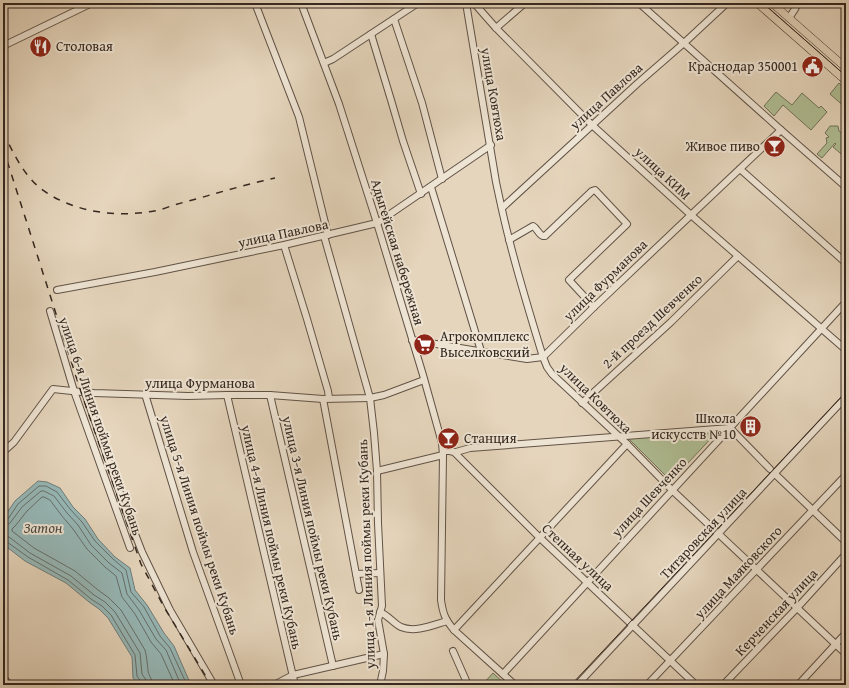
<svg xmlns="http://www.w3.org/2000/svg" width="849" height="688" font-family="'Gentium Book Plus',serif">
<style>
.green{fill:#b0be94;stroke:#72735a}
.water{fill:#97b8b7;stroke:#707e7b}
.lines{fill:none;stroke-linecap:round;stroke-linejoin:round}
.shore{stroke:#66706c;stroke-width:1}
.minor-casing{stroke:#615347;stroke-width:8}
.major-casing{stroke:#352820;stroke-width:8}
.minor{stroke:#eee4d3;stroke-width:6}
.major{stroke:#e5d5bc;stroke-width:7}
.tram{stroke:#352820;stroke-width:1}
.rail{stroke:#352820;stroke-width:1.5;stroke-dasharray:7 7;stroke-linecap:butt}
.labels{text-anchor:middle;stroke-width:4;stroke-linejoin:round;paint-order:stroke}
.poi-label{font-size:14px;fill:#352820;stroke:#eee4d3;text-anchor:start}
.street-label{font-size:14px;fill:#352820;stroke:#eee4d3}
.water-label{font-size:15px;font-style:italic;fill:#4e4c46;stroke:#eee4d3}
</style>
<rect width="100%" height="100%" fill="#e5d5bc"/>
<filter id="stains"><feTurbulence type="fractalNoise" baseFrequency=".005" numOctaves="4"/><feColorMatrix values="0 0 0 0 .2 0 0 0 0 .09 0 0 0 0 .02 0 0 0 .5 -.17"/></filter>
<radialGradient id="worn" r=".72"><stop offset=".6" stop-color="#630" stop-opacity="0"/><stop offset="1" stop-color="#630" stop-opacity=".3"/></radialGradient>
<g class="green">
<path d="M839,83l7,7v18l-16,-14z"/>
<path d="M776,92l16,13 10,-12 17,15 2,-2 6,6 -16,18 -28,-25 -9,11 -10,-10z"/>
<path d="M830,126h8l1,5 7,6v21l-13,-11 3,-3 -1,-1 -13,15 -5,-4 10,-11 -1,-5 3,-1 -4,-4z"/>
<path d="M717,432l-46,49 -43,-43z"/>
<path d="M493,673l13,12h-24z"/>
</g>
<path class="water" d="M38,481l9,1 13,6 13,19 12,12 13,20 17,18 15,11 5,22 12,15 17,28 10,13 17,39h-52l-6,-7 -1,-21 -24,-39 -9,-9 -10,-7 -23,-19 -41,-22 -22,-17v-25l1,-2 11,-16z"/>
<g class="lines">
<g class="shore">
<path d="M3,520l5,-1 10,-15 21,-18h7l11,6 13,17 12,13 13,19 18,18 13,11 5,22 13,15 16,29 10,12 17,37"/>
<path d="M3,525h4l3,-2 12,-16 19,-16h3l10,5 13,17 11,12 13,20 18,18 13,10 5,21 12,16 17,29 10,11 15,35"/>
<path d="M3,536l6,1 21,16 41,23 23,19 11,7 10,10 25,41 2,21 4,6 1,5"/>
<path d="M3,541l4,1 21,15 40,23 23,19 11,7 9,9 24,40 2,21 4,6 1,3"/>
<path d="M153,685c-1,-7 -5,-10 -5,-15 -1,-7 -1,-13 -3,-20l-24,-40 -12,-12 -11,-8 -23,-19 -41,-23 -22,-17v-2l4,-4 11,-14 15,-14h2l6,3 12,16 11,13 14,20 18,18 11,9 6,21 13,17 16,28 10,12 14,31"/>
</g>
<defs>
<g id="minor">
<path d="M255,3l44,114 29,118"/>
<path d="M301,3l38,101 38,119 46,152 19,68 1,12 -2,145c2,14 4,19 13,30l61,55"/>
<path d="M466,3l30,179c4,19 8,38 13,57 10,40 22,79 34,118l4,10 5,7 75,70 45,46 174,164"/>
<path d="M474,3l22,25 96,97 99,90 155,135"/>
<path d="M639,3l142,127 65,57"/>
<path d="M789,18l6,-9 3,-6"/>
<path d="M394,19l28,84 20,76"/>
<path d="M496,28l29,-25"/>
<path d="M371,34l20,66 12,41 18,53"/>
<path d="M3,46l89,-43"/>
<path d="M324,63l9,-4 85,-56"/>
<path d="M740,169l106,94"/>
<path d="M431,187l50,164"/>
<path d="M502,208l136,-125 46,-40 43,-40"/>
<path d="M324,236l46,162 4,35 3,38 1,52 4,83 -4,14 6,34 -1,17 -3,14"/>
<path d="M509,240l24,-14c4,2 5,8 10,10h2l47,-45 3,-1 32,34 -58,56 25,27"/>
<path d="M284,245l23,74 21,72 1,7"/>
<path d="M57,290l98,-18 129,-27 93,-22 114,-78"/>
<path d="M50,311l24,80 56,157"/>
<path d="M412,340l115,19 16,-2 51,-50 97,-92 90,-85"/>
<path d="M85,393l43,123 14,36 28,58 44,75"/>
<path d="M145,394l48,158 48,133"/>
<path d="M227,395l68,290"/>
<path d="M270,395l63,271"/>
<path d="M323,399l36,191"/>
<path d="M582,403l89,-81 67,-66"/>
<path d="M730,428l40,41"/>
<path d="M443,451h7l4,1 85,85 157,148"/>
<path d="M3,452l11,-10 39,-53 28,3 13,1 94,3 39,-1h43l53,4 47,-1 14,-3 40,-15"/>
<path d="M456,452l14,-4 260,-20"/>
<path d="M377,471l66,-16"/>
<path d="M775,474l71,68"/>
<path d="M356,574l24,-1"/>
<path d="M380,612c9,4 14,12 21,15 14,6 32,-2 46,-6"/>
<path d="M454,630l173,-186"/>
<path d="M453,651l15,34"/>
<path d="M503,674l343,-372"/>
<path d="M3,677l6,8"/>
<path d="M274,685l19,-10 91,-21"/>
<path d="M577,685l269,-288"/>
<path d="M647,685l199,-210"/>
<path d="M723,685l74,-77 49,-54"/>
<path d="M798,685l48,-52"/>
</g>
<g id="major">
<path d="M757,3l89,78"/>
<path d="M772,3l74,65"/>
</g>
</defs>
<use href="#minor" class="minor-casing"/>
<use href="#major" class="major-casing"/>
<use href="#minor" class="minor"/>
<use href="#major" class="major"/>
<g class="tram">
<path d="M763,3l83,73"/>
<path d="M571,685l275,-293"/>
</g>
<g class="rail">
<path d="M3,132c10,20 19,41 37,56 31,24 76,30 114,23 6,-1 12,-3 17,-5 13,-4 26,-7 39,-11 21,-6 43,-12 65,-17"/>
<path d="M3,148l78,244 60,172 23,43 47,78"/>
</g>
</g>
<defs>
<symbol id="restaurant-disc" viewBox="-11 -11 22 22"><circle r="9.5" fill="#8f2418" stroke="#eee4d3"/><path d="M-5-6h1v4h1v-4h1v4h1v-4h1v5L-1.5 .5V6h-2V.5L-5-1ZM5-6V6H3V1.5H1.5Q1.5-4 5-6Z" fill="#fff"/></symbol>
<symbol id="civic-disc" viewBox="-11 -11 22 22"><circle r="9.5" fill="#8f2418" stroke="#eee4d3"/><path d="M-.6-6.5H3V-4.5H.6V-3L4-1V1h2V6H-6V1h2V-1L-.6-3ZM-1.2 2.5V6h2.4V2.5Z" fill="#fff"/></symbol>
<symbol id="bar-disc" viewBox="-11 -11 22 22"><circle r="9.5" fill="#8f2418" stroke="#eee4d3"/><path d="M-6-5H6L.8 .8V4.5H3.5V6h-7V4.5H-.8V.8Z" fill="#fff"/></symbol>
<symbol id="supermarket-disc" viewBox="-11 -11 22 22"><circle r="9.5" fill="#8f2418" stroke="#eee4d3"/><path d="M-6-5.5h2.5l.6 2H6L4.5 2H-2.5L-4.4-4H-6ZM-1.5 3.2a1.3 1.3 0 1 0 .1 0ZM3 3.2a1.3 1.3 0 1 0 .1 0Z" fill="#fff"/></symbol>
<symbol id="building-disc" viewBox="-11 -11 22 22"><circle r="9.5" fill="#8f2418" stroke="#eee4d3"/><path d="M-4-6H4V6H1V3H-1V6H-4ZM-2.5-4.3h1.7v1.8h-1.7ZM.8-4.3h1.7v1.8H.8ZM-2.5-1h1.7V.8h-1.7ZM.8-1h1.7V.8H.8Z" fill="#fff"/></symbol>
</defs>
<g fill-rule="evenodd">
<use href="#restaurant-disc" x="28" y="34" width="25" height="25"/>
<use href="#civic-disc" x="800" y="54" width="25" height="25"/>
<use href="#bar-disc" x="762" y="134" width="25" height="25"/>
<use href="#supermarket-disc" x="412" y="332" width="25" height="25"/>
<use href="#building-disc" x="738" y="414" width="25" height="25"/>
<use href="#bar-disc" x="436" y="426" width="25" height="25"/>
</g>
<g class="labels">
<g class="poi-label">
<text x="56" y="51">Столовая</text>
<text x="798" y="71" text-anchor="end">Краснодар 350001</text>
<text x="760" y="151" text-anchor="end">Живое пиво</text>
<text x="440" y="341">Агрокомплекс<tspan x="440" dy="16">Выселковский</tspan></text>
<text x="736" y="423" text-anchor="end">Школа<tspan x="736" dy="16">искусств №10</tspan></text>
<text x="464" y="443">Станция</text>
</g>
<g class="street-label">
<text transform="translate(494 94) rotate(80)" y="5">улица Ковтюха</text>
<text transform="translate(606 96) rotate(-42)" y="5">улица Павлова</text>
<text transform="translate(663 173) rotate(43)" y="5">улица КИМ</text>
<text transform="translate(283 233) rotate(-12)" y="5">улица Павлова</text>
<text transform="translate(398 252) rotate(73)" y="5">Адыгейская набережная</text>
<text transform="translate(605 280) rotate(-44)" y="5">улица Фурманова</text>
<text transform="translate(652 321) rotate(-43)" y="5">2-й проезд Шевченко</text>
<text x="200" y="388">улица Фурманова</text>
<text transform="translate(596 398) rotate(44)" y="5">улица Ковтюха</text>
<text transform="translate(101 426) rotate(71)" y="5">улица 6-я Линия поймы реки Кубань</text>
<text transform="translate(649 497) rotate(-47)" y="5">улица Шевченко</text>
<text transform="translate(200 525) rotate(72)" y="5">улица 5-я Линия поймы реки Кубань</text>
<text transform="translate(313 528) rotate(77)" y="5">улица 3-я Линия поймы реки Кубань</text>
<text transform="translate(703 533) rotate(-47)" y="5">Титаровская улица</text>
<text transform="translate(272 537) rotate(77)" y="5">улица 4-я Линия поймы реки Кубань</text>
<text transform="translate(366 554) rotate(-92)" y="5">улица 1-я Линия поймы реки Кубань</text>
<text transform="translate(578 557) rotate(43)" y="5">Степная улица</text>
<text transform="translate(738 572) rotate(-47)" y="5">улица Маяковского</text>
<text transform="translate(776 612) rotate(-47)" y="5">Керченская улица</text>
</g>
<g class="water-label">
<text x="43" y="533">Затон</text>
</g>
</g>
<rect width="849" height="688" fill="none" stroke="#e5d5bc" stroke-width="16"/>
<rect x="4" y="4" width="841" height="680" fill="none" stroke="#352820" stroke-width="2"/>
<rect x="8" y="8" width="833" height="672" fill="none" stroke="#352820"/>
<rect width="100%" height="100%" filter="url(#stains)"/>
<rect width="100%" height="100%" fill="url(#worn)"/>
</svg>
